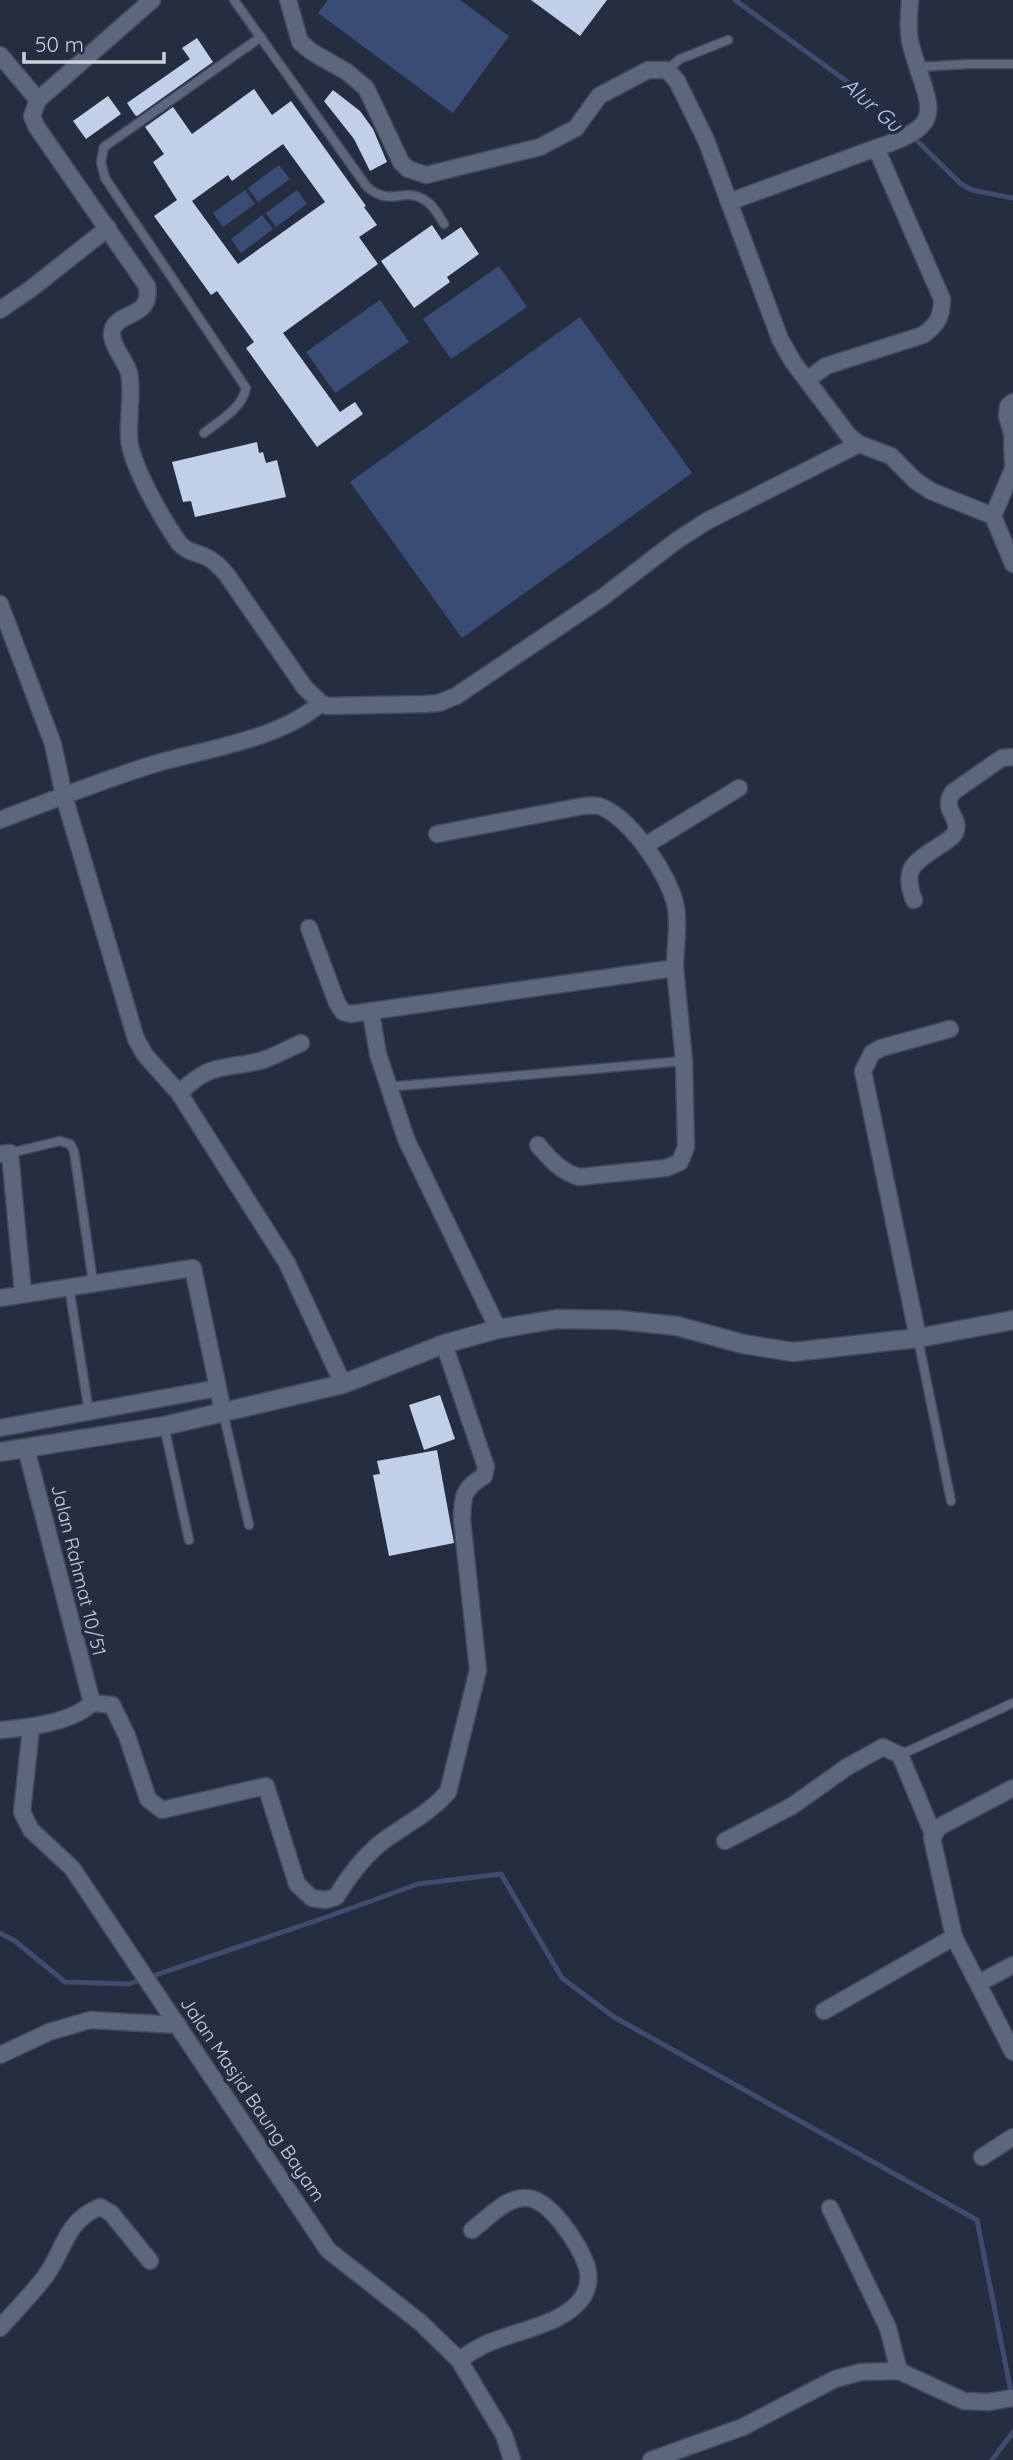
<svg xmlns="http://www.w3.org/2000/svg" width="1013" height="2460" font-family="Quicksand,sans-serif">
<style>
.grass{fill:#384c74}
.lines{fill:none;stroke-linecap:round;stroke-linejoin:round}
.stream{stroke:#3f4c6d;stroke-width:5}
.building{fill:#c2cfe8;fill-rule:evenodd}
.lane-casing{stroke:#434b5a;stroke-width:11}
.street-casing{stroke:#434b5a;stroke-width:19}
.secondary-casing{stroke:#434b5a;stroke-width:21}
.lane{stroke:#5c677d;stroke-width:8}
.street{stroke:#5c677d;stroke-width:16}
.secondary{stroke:#5c677d;stroke-width:18}
.labels{text-anchor:middle;stroke-width:7;stroke-linejoin:round;paint-order:stroke}
.street-label{font-size:19px;fill:#cbd2de;stroke:#252e41}
.water-label{font-size:21px;font-style:italic;fill:#b5ccf9;stroke:#252e41}
</style>
<rect width="100%" height="100%" fill="#252e41"/>
<g class="grass">
<path d="M328,0h132l49,36 -56,77 -135,-100z"/>
<path d="M279,165l11,14 -32,23 -10,-14z"/>
<path d="M245,190l10,14 -32,23 -10,-14z"/>
<path d="M297,190l10,14 -31,23 -10,-14z"/>
<path d="M262,215l11,14 -32,24 -10,-14z"/>
<path d="M499,266l28,41 -76,52 -28,-40z"/>
<path d="M380,300l29,42 -74,51 -29,-41z"/>
<path d="M580,317l112,156 -230,165 -112,-156z"/>
</g>
<g class="lines">
<g class="stream">
<path d="M735,0l114,83 55,45 57,56 11,6 41,8"/>
<path d="M0,1933l15,8 50,41 64,2 192,-65 97,-35 83,-10 61,104 52,39 363,203 35,177"/>
<path d="M992,2460l21,-28"/>
</g>
</g>
<g class="building">
<path d="M531,0h76l-27,36z"/>
<path d="M197,38l16,24 -76,54 -2,-1 -8,-12 63,-44 -8,-11z"/>
<path d="M254,89l18,26 19,-14 75,105 -2,1 13,18 -18,12 19,27 -95,69 57,79 15,-10 8,12 -46,33 -71,-99 8,-6 -37,-51 -6,4 -57,-79 23,-16 -24,-38 11,-8 -19,-27 28,-20 19,27zM283,144l42,58 -87,62 -46,-63 36,-26 4,6z"/>
<path d="M333,90l27,21 13,18 14,33 -17,9 -16,-32 -30,-38z"/>
<path d="M108,96l13,18 -35,25 -13,-18z"/>
<path d="M432,225l10,15 19,-13 18,27 -32,23 3,5 -36,26 -33,-47z"/>
<path d="M257,442l2,11 4,-1 3,11 11,-3 9,37 -91,20 -4,-16 -8,1 -11,-40z"/>
<path d="M440,1395l15,44 -31,11 -15,-45z"/>
<path d="M437,1450l17,93 -65,13 -16,-81 7,-1 -3,-13z"/>
</g>
<g class="lines">
<defs>
<g id="lane">
<path d="M234,0l133,187c24,20 35,1 54,11 11,5 17,16 23,26"/>
<path d="M918,67l50,-3h45"/>
<path d="M667,70l13,-11 48,-19"/>
<path d="M204,433c16,-13 38,-24 42,-45l-141,-210 -4,-16 3,-15 157,-110"/>
<path d="M387,1087l297,-26"/>
<path d="M10,1153l50,-12 10,3 4,7 19,131"/>
<path d="M69,1287l20,125"/>
<path d="M918,1339l33,162"/>
<path d="M223,1412l26,113"/>
<path d="M164,1426l25,114"/>
<path d="M900,1755l113,-52"/>
</g>
<g id="street">
<path d="M152,0l-114,100 -6,16 4,10 111,160c5,32 -25,24 -34,42 -6,14 13,32 16,45 4,20 -1,43 0,64 1,27 34,83 50,106 8,9 15,9 25,13 10,4 16,11 23,19l78,113 16,15 6,3 97,-2 15,-1 17,-7 147,-99 73,-56 31,-20 152,-77"/>
<path d="M288,0l12,42 12,10 35,20 19,16 35,74 7,7 18,6 114,-28 36,-19 23,-32 49,-26h19l10,11 29,59 74,199 13,23 56,74 10,8 32,12 25,25 15,10 62,25 20,48"/>
<path d="M0,55l38,45"/>
<path d="M876,148c74,-24 53,-38 36,-99 -5,-15 -3,-33 -2,-49"/>
<path d="M729,202l147,-54 66,151c0,18 -5,26 -19,36l-97,31 -19,14"/>
<path d="M0,310l32,-22 76,-60"/>
<path d="M1013,402l-5,4 -1,10 5,17 1,33"/>
<path d="M993,516l20,-47"/>
<path d="M0,604l53,140 11,52 72,243 9,16 34,38 108,170 56,121"/>
<path d="M0,820c50,-19 100,-39 151,-55 53,-16 128,-25 170,-62"/>
<path d="M437,834l146,-28c5,0 12,-1 16,0 31,10 72,71 77,102 3,18 -1,41 -1,60"/>
<path d="M646,845l93,-57"/>
<path d="M914,900c-13,-34 2,-38 28,-56 5,-3 10,-6 13,-11 7,-16 -15,-23 -2,-41l49,-34 11,-1"/>
<path d="M309,928l28,75 6,9 8,2 324,-46 9,93 2,86 -6,15 -14,6 -87,9c-19,-6 -28,-17 -41,-32"/>
<path d="M371,1013l7,41 28,85 92,190"/>
<path d="M179,1093c33,-31 41,-23 81,-32 14,-4 27,-12 41,-18"/>
<path d="M0,1154l10,-1 13,140"/>
<path d="M0,1298l193,-30 30,144"/>
<path d="M918,1338l-55,-267 9,-18 9,-5 69,-19"/>
<path d="M0,1428l218,-40"/>
<path d="M26,1448l66,255"/>
<path d="M92,1703l20,2 15,31 21,63 14,11 104,-24 31,98 15,14 13,2 11,-3c11,-18 26,-38 42,-52 24,-19 50,-30 70,-53l30,-122 -16,-150c1,-24 0,-31 22,-44l2,-9 -42,-123"/>
<path d="M31,1728l-9,84 9,18 41,38 256,382 93,73 38,37 45,75 8,25"/>
<path d="M0,1730c27,-2 72,-7 92,-27"/>
<path d="M1013,1788l-74,39 -7,11 22,99 59,115"/>
<path d="M725,1841l67,-35 55,-39 36,-20 17,8 33,79"/>
<path d="M979,1983l34,-18"/>
<path d="M824,2011l130,-74"/>
<path d="M0,2055l49,-23 41,-12 88,5"/>
<path d="M982,2157l31,-20"/>
<path d="M830,2208l58,120 11,43"/>
<path d="M0,2328c15,-17 30,-32 44,-50 20,-25 20,-57 56,-71l11,6 39,48"/>
<path d="M459,2360c7,-5 15,-10 23,-14 29,-15 81,-20 100,-48 6,-8 8,-21 5,-31 -7,-21 -37,-69 -61,-69 -20,-1 -38,20 -54,32"/>
<path d="M651,2460l92,-33 92,-48 26,-7 38,-1 65,30 24,1 25,-4"/>
</g>
<path id="secondary" d="M0,1452l164,-26 179,-42 101,-40 54,-15 59,-10 62,1 58,6 66,18 50,8 125,-14 95,-18"/>
</defs>
<use href="#lane" class="lane-casing"/>
<use href="#street" class="street-casing"/>
<use href="#secondary" class="secondary-casing"/>
<use href="#lane" class="lane"/>
<use href="#street" class="street"/>
<use href="#secondary" class="secondary"/>
</g>
<g class="labels">
<g class="street-label">
<text transform="translate(79 1570) rotate(76)" y="7">Jalan Rahmat 10/51</text>
<text transform="translate(253 2099) rotate(56)" y="7">Jalan Masjid Baung Bayam</text>
</g>
<g class="water-label">
<text transform="translate(872 105) rotate(41)" y="7">Alur Gu</text>
</g>
</g>
<path d="M24 52v10h140v-10" fill="none" stroke="#cbd2de" stroke-width="3.5"/>
<text x="35" y="52" font-size="21" fill="#cbd2de" stroke="#252e41" stroke-width="5" paint-order="stroke">50 m</text>
</svg>
